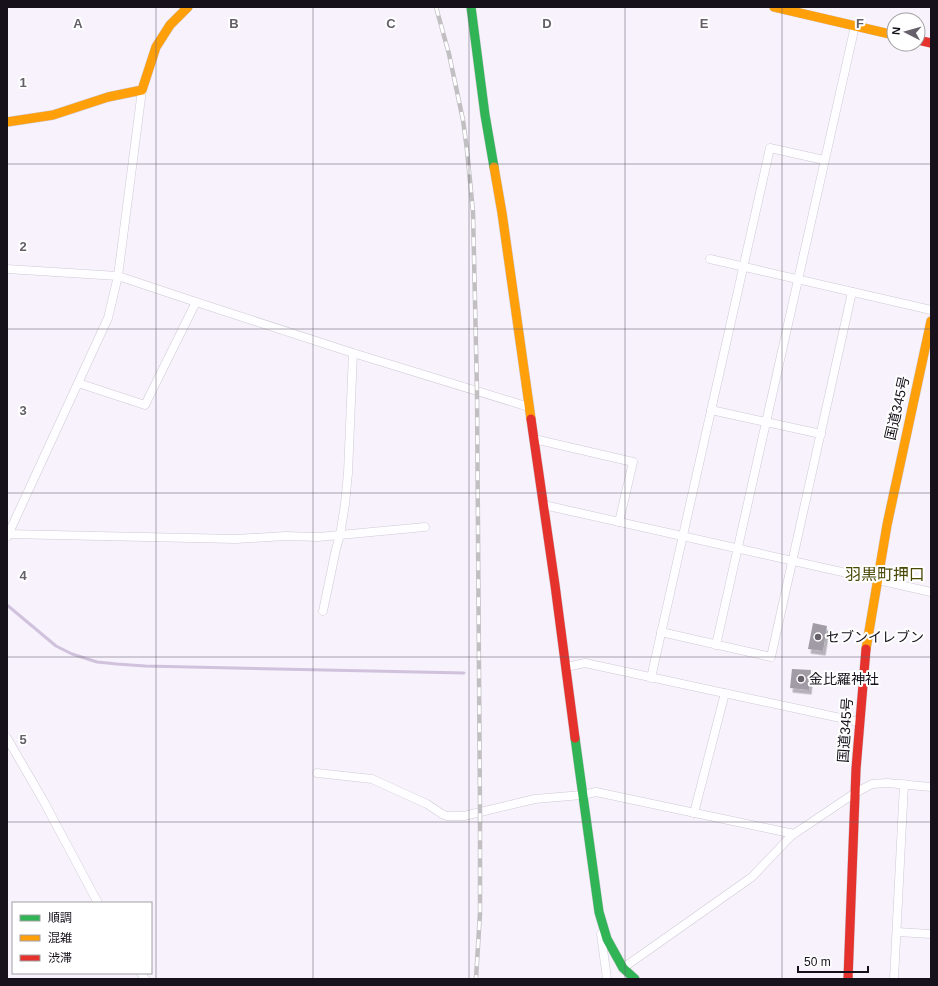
<svg xmlns="http://www.w3.org/2000/svg" width="938" height="986" font-family="Arial,'Noto Sans JP',sans-serif">
<style>
.lines{fill:none;stroke-linecap:round;stroke-linejoin:round}
.stream{stroke:#d0c2dc;stroke-width:3}
.building{fill:#a09ba5;filter:url(#shadow)}
.street-casing{stroke:#cfcad4;stroke-width:9}
.fast-casing{stroke:#cfcad4;stroke-width:10}
.slow-casing{stroke:#cfcad4;stroke-width:10}
.jam-casing{stroke:#cfcad4;stroke-width:10}
.street{stroke:#fefdff;stroke-width:8}
.fast{stroke:#30b455;stroke-width:9}
.slow{stroke:#ff9f0a;stroke-width:9}
.jam{stroke:#e5322d;stroke-width:9}
.rail-casing{stroke:#c1bfc2;stroke-width:4.5}
.rail{stroke:#fff;stroke-width:3;stroke-dasharray:9;stroke-linecap:butt}
.grid{fill:none;stroke:#656069;stroke-width:1;stroke-opacity:0.55}
.poi-dot{fill:#656069;stroke:#fff;stroke-width:1.5}
.labels{text-anchor:middle;stroke-width:4;stroke-linejoin:round;paint-order:stroke}
.street-label{font-size:14px;fill:#16111a;stroke:#fff}
.poi-label{font-size:14px;fill:#16111a;stroke:#fff;text-anchor:start}
.quarter-label{font-size:16px;fill:#4a4807;stroke:#fff}
.grid-label{font-size:13px;text-anchor:middle;font-weight:bold;fill:#656069;stroke:#fff;stroke-width:4;stroke-linejoin:round;paint-order:stroke}
</style>
<defs>
<filter id="shadow"><feDropShadow dx="2.5" dy="4.5" stdDeviation="0" flood-color="#0004"/></filter>
</defs>
<rect width="100%" height="100%" fill="#f7f2fc"/>
<g class="lines">
<polyline class="stream" points="7,605 56,646 72,654 97,662 117,664 145,666 464,673"/>
</g>
<g class="building">
<polygon points="813,623 827,626 823,651 808,649"/>
<polygon points="792,669 811,670 809,690 790,688"/>
</g>
<g class="lines">
<g class="street-casing">
<g id="street">
<polyline points="710,259 931,310"/>
<polyline points="7,269 118,276 196,302 353,353 529,407"/>
<polyline points="78,383 145,405 196,302"/>
<polyline points="711,410 821,434"/>
<polyline points="534,439 633,462 619,522"/>
<polyline points="544,505 931,592"/>
<polyline points="8,534 236,539 285,536 318,537 425,527"/>
<polyline points="7,537 108,318 118,276 142,90"/>
<polyline points="323,611 336,549 340,535 345,504 348,473 353,353"/>
<polyline points="661,632 771,657 852,292"/>
<polyline points="716,645 855,26"/>
<polyline points="566,667 585,663 859,722"/>
<polyline points="651,678 770,148 824,160"/>
<polyline points="7,738 43,800 98,903"/>
<polyline points="317,773 372,779 427,804 442,814 447,816 464,816 535,799 582,795 596,792 794,834"/>
<polyline points="694,813 725,693"/>
<polyline points="897,932 931,934"/>
<polyline points="601,934 607,979"/>
<polyline points="623,968 752,877 791,836 855,793 872,784 887,783 931,787"/>
<polyline points="141,973 145,979"/>
<polyline points="894,979 904,784"/>
</g>
</g>
<g class="fast-casing">
<g id="fast">
<polyline points="471,7 485,115 494,167"/>
<polyline points="575,738 599,912 607,939 623,968 635,979"/>
</g>
</g>
<g class="slow-casing">
<g id="slow">
<polyline points="774,7 894,35"/>
<polyline points="7,122 53,115 108,97 142,90 156,47 170,25 188,7"/>
<polyline points="494,167 502,213 531,419"/>
<polyline points="866,649 887,525 931,321"/>
</g>
</g>
<g class="jam-casing">
<g id="jam">
<polyline points="918,40 931,43"/>
<polyline points="531,419 555,585 575,738"/>
<polyline points="848,979 856,769 866,649"/>
</g>
</g>
<use href="#street" class="street"/>
<use href="#fast" class="fast"/>
<use href="#slow" class="slow"/>
<use href="#jam" class="jam"/>
<g class="rail-casing">
<polyline id="rail" points="436,7 449,54 463,120 467,150 473,212 477,391 480,812 480,913 476,979"/>
</g>
<use href="#rail" class="rail"/>
</g>
<path class="grid" d="M156,7V979M313,7V979M469,7V979M625,7V979M782,7V979M7,164H931M7,329H931M7,493H931M7,657H931M7,822H931"/>
<g class="poi-dot">
<circle cx="818" cy="637" r="4"/>
<circle cx="801" cy="679" r="4"/>
</g>
<g class="labels">
<g class="street-label">
<text transform="translate(897 408) rotate(-77)" y="5">国道345号</text>
<text transform="translate(845 730) rotate(-86)" y="5">国道345号</text>
</g>
<g class="poi-label">
<text x="826" y="642">セブンイレブン</text>
<text x="809" y="684">金比羅神社</text>
</g>
<g class="quarter-label">
<text x="885" y="580">羽黒町押口</text>
</g>
</g>
<g class="grid-label">
<text x="78" y="28">A</text>
<text x="234" y="28">B</text>
<text x="391" y="28">C</text>
<text x="547" y="28">D</text>
<text x="704" y="28">E</text>
<text x="860" y="28">F</text>
<text x="23" y="87">1</text>
<text x="23" y="251">2</text>
<text x="23" y="415">3</text>
<text x="23" y="580">4</text>
<text x="23" y="744">5</text>
</g>
<rect width="938" height="986" fill="none" stroke="#16111a" stroke-width="16"/>
<rect x="12" y="902" width="140" height="72" fill="#ffffff" stroke="#a2a0a3"/>
<rect x="20" y="915" width="20" height="6" fill="#30b455" stroke="#a2a0a3"/>
<text x="48" y="922" font-size="12" fill="#16111a">順調</text>
<rect x="20" y="935" width="20" height="6" fill="#ff9f0a" stroke="#a2a0a3"/>
<text x="48" y="942" font-size="12" fill="#16111a">混雑</text>
<rect x="20" y="955" width="20" height="6" fill="#e5322d" stroke="#a2a0a3"/>
<text x="48" y="962" font-size="12" fill="#16111a">渋滞</text>
<g transform="translate(906 32) rotate(276)"><circle r="19" fill="#ffffff" stroke="#a2a0a3"/>
<path d="M0-3L7 15L0 10L-7 15Z" fill="#656069"/>
<text y="-6" font-size="11" font-weight="bold" text-anchor="middle" fill="#16111a">N</text>
</g>
<path d="M798 966v6h70v-6" fill="none" stroke="#16111a" stroke-width="2"/>
<text x="804" y="966" font-size="12" fill="#16111a" stroke="#ffffff" stroke-width="3" paint-order="stroke">50 m</text>
</svg>
